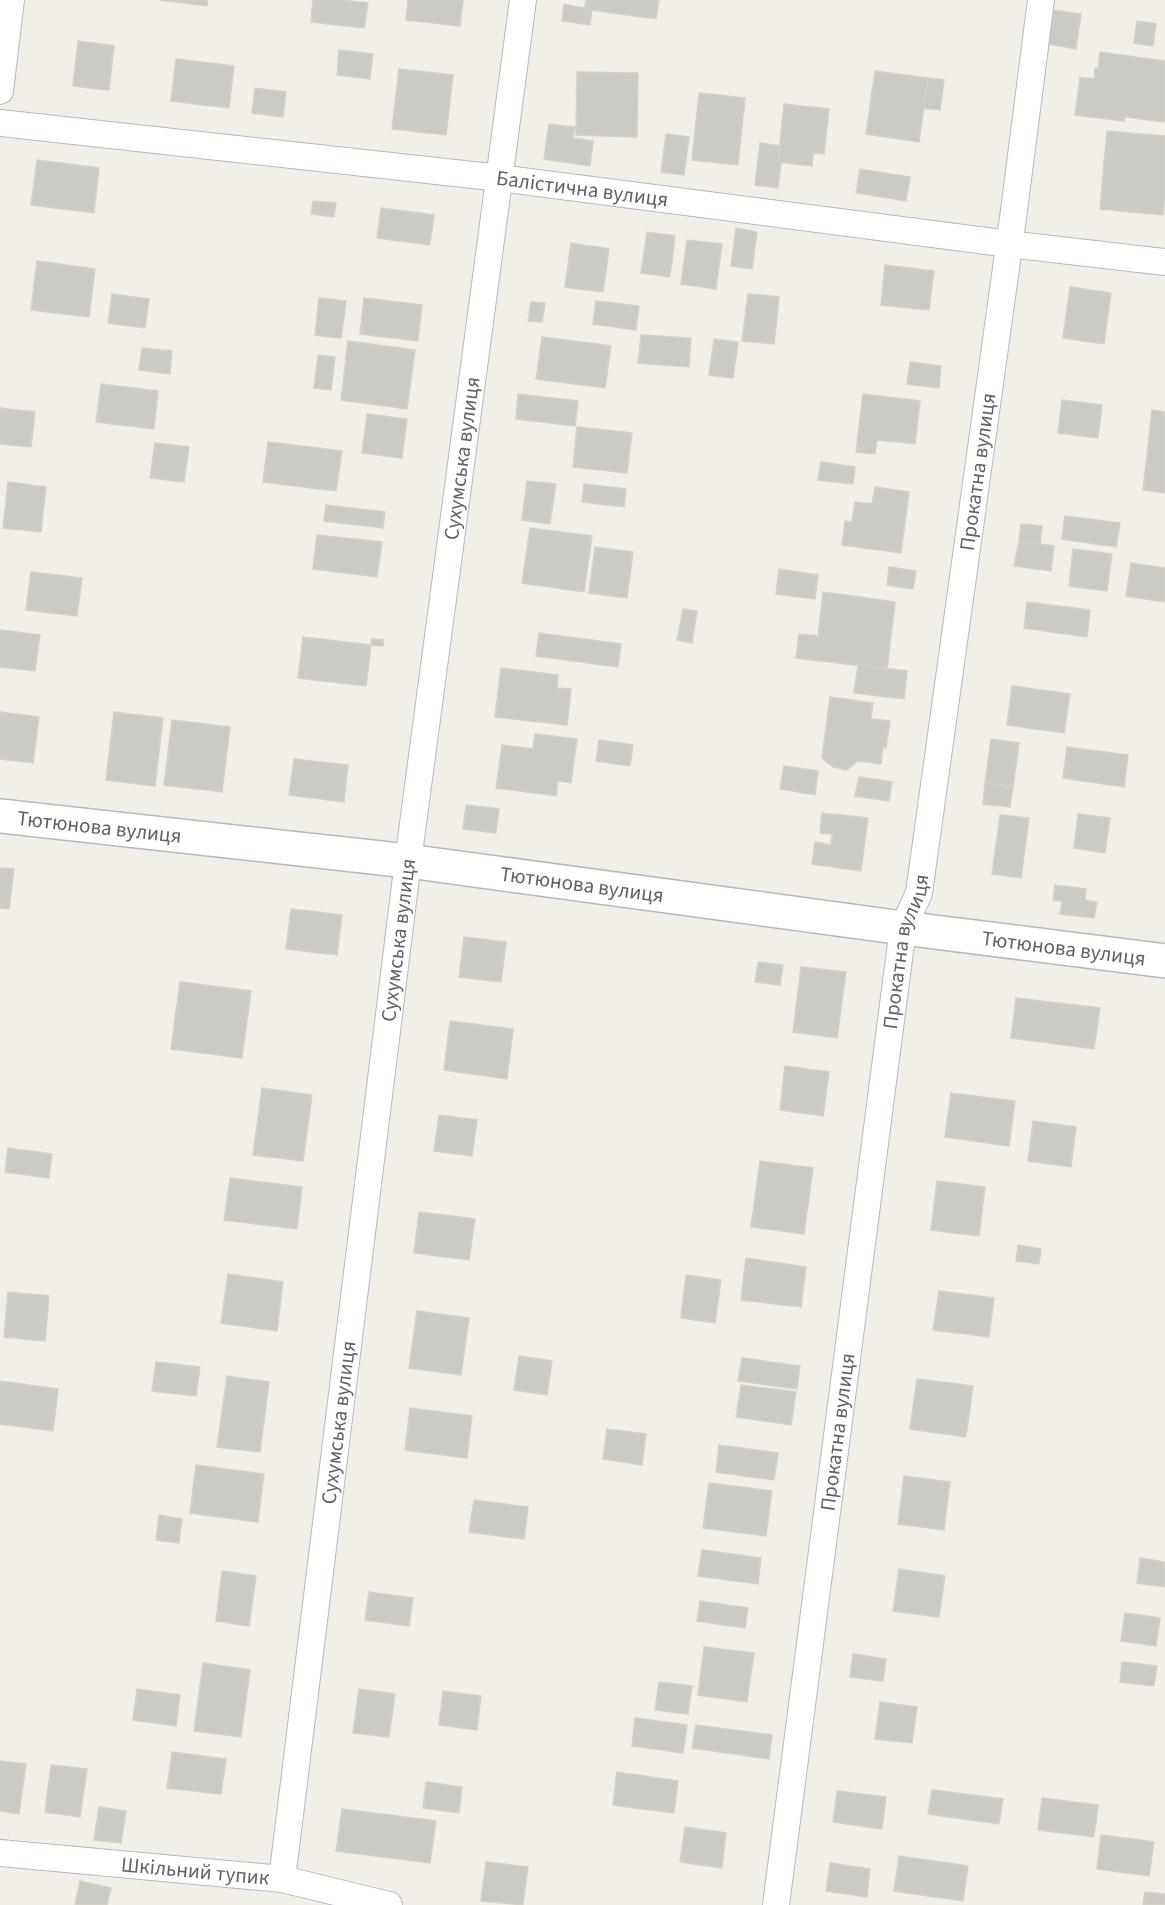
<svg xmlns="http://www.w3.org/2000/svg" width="1165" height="1905" font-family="'Source Sans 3',sans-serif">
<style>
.building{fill:#cccac5;stroke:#d6d1c6;stroke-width:1.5}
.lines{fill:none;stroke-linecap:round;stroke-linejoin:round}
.minor-casing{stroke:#b5b8bc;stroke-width:28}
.tertiary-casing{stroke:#b5b8bc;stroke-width:36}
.minor{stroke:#fff;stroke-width:26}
.tertiary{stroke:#fff;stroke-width:33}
.labels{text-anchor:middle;stroke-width:6;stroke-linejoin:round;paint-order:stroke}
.street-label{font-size:21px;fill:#5f6368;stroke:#fff}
</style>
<rect width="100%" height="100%" fill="#f1efe8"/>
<g class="building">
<polygon points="159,0 207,0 207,6"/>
<polygon points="313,0 342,0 368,3 364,28 311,22"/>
<polygon points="408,0 463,0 460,26 406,20"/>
<polygon points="586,0 659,0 656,19 584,9"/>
<polygon points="564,4 592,10 590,25 562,21"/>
<polygon points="1051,10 1081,14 1076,49 1047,44"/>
<polygon points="1137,21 1156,24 1153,46 1134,43"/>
<polygon points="78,41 114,46 109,90 73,86"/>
<polygon points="339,50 373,54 370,79 337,75"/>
<polygon points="1100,52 1165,61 1165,122 1125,117 1124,121 1075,115 1080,77 1094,79 1095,68 1098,68"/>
<polygon points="176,59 234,66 229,108 171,101"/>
<polygon points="399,69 453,75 446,135 392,129"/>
<polygon points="875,71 928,78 919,142 866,134"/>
<polygon points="577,72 638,73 637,137 576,135"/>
<polygon points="928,78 944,80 940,110 924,108"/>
<polygon points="255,88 286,92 283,117 252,113"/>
<polygon points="699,93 745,98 738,165 692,160"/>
<polygon points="784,104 829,109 824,154 813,153 812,166 778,162"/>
<polygon points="549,124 575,127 573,138 593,141 590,166 544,159"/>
<polygon points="1107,131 1165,136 1165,193 1163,215 1100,209"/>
<polygon points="666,134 689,137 684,175 661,172"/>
<polygon points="760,143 780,146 778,162 781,163 778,188 755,185"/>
<polygon points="37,160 99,168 94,213 31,205"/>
<polygon points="860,169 910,177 906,201 856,193"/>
<polygon points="313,201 336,203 334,217 311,214"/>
<polygon points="381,208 434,215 430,245 377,238"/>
<polygon points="736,228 757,232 752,269 731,266"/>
<polygon points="647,232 675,236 670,277 641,273"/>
<polygon points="687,240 722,244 716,289 681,284"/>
<polygon points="571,243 609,249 603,292 565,287"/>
<polygon points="37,261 95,269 89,317 31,310"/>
<polygon points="885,265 934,271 929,310 881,305"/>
<polygon points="1070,287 1111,293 1104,344 1063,338"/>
<polygon points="112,294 149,299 145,328 108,323"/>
<polygon points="748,294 779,297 774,344 742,341"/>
<polygon points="319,298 346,301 341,338 315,335"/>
<polygon points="364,298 422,305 418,341 360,334"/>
<polygon points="596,301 639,306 636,330 593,324"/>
<polygon points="531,302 545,303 542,322 528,321"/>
<polygon points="641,335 691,338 689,367 638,363"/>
<polygon points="542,337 611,346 605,388 536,379"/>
<polygon points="714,339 738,342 733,378 709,375"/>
<polygon points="348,341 415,350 407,409 341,400"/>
<polygon points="142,348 172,351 170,374 139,370"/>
<polygon points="318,355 335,357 331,390 314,388"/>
<polygon points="910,362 941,366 939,388 907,384"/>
<polygon points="101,384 158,391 154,429 96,422"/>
<polygon points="518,394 578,401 575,426 516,419"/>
<polygon points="863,394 920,401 915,444 877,440 875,454 856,452"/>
<polygon points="1062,400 1102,405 1098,438 1058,433"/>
<polygon points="0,408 35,412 31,447 0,444"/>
<polygon points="1152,410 1165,412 1165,493 1143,490"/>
<polygon points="367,414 407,419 402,458 362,453"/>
<polygon points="577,427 632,433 627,473 573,467"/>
<polygon points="268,442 342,451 336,491 263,482"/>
<polygon points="155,443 189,447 184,482 150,478"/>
<polygon points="821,462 855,467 853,484 818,480"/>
<polygon points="527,481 556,484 550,524 522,520"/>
<polygon points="8,482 46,487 41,532 3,528"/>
<polygon points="584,484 626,489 624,507 582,502"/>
<polygon points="875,487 909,492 901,553 842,545 845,521 852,522 855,502 872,504"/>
<polygon points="326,505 385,512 383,528 324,521"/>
<polygon points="1065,516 1120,523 1116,547 1062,539"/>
<polygon points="1021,524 1042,526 1040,544 1019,541"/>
<polygon points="530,528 592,536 584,592 522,583"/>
<polygon points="317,535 382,542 377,577 313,569"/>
<polygon points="1019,541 1054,546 1051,571 1014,566"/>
<polygon points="595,547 633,552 627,598 589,593"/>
<polygon points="1073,549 1112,554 1107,591 1069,586"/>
<polygon points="1131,563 1165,568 1165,602 1126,596"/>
<polygon points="889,567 916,571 913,589 887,585"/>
<polygon points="779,569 818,575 815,599 776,594"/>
<polygon points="31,572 82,578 77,616 26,610"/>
<polygon points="823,592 895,602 887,669 796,658 799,634 818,636"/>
<polygon points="1027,602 1090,610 1087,637 1024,628"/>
<polygon points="683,609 697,611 692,643 677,640"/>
<polygon points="0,630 40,635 35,671 0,667"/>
<polygon points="539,633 621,644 618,667 536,656"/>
<polygon points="303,637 371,645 366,686 298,678"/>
<polygon points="372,639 383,640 383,646 371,645"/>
<polygon points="858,665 907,671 904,699 854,693"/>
<polygon points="501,668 558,675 557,688 571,689 567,725 495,717"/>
<polygon points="1012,686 1070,694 1064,733 1007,725"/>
<polygon points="830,697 873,703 871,719 890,721 886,748 883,747 881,764 857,761 847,770 833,767 822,758"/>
<polygon points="0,712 39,717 33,763 0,759"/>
<polygon points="114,712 163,718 155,786 106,780"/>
<polygon points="172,720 230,727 222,792 164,785"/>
<polygon points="535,734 577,739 571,783 558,781 556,796 496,788 502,745 533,749"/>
<polygon points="991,739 1019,743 1013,787 985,783"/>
<polygon points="599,740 633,745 630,766 596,761"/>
<polygon points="1067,747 1128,755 1124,787 1063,778"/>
<polygon points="294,759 348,765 344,802 289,795"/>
<polygon points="784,766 818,771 815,795 780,789"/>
<polygon points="859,777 892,782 889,801 855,796"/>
<polygon points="985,783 1013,787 1010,807 983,804"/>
<polygon points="466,805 499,809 496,833 463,829"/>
<polygon points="822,813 868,818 861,871 812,864 815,842 831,845 832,834 820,833"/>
<polygon points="1078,814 1110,818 1105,853 1074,848"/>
<polygon points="1000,815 1029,818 1021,878 992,874"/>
<polygon points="0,868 14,869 9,909 0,908"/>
<polygon points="1055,885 1086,889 1085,900 1097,902 1094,918 1060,914 1062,901 1053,900"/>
<polygon points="291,909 342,915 337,955 286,949"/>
<polygon points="464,937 506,942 501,982 459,977"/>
<polygon points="758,962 783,965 780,985 755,982"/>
<polygon points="801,967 846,972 837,1038 793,1032"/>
<polygon points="180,982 251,991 242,1058 171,1049"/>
<polygon points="1016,998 1100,1008 1094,1049 1011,1038"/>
<polygon points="450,1021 513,1029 507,1079 444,1070"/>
<polygon points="785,1066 829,1072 823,1116 780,1110"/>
<polygon points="262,1088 312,1095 303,1161 253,1155"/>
<polygon points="951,1093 1015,1101 1009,1146 945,1137"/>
<polygon points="439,1115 477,1120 472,1156 434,1151"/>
<polygon points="1033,1121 1076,1127 1071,1167 1028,1161"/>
<polygon points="8,1148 52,1154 49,1178 5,1172"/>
<polygon points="760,1161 813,1168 804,1234 751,1227"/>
<polygon points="230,1178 302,1187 297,1229 224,1220"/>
<polygon points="937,1181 985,1187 979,1236 931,1230"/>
<polygon points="419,1212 475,1219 469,1260 414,1253"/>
<polygon points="1018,1245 1041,1249 1039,1264 1016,1261"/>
<polygon points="746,1258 806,1267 801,1307 741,1300"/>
<polygon points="228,1274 283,1282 277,1331 221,1323"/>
<polygon points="686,1275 721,1280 715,1323 681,1318"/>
<polygon points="939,1291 994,1298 989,1337 933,1330"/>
<polygon points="8,1292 49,1296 45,1341 4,1337"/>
<polygon points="417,1311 469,1318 461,1375 409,1368"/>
<polygon points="519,1356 552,1361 547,1395 514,1390"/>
<polygon points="742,1358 800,1366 797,1389 738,1381"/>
<polygon points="156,1362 200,1367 196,1396 152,1391"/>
<polygon points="227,1376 269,1382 260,1452 217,1447"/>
<polygon points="917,1379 973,1386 966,1437 910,1429"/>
<polygon points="0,1381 58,1389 53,1431 0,1424"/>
<polygon points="741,1385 796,1392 791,1425 736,1417"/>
<polygon points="410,1408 472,1416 467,1458 405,1450"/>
<polygon points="607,1429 646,1434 642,1465 603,1459"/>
<polygon points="719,1445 778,1453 774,1480 716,1472"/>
<polygon points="196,1465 264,1474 258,1522 190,1513"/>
<polygon points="904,1476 950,1482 944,1530 898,1524"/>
<polygon points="709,1483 772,1491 766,1536 703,1528"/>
<polygon points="474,1500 528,1507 524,1539 469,1532"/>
<polygon points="159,1515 182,1519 179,1543 156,1540"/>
<polygon points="702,1550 761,1558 758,1584 698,1576"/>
<polygon points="1140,1558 1165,1562 1165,1587 1137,1583"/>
<polygon points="899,1569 945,1576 939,1617 893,1611"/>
<polygon points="222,1571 256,1576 249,1626 216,1621"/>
<polygon points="369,1592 413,1598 409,1626 365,1620"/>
<polygon points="700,1601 748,1608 745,1628 697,1621"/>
<polygon points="1125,1613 1160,1618 1156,1646 1121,1641"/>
<polygon points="704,1647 754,1653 747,1702 698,1695"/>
<polygon points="853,1654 886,1659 883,1681 850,1677"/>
<polygon points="1122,1662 1157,1666 1154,1686 1120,1682"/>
<polygon points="203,1663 250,1670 241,1737 194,1731"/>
<polygon points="659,1682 692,1686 688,1714 655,1710"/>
<polygon points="137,1689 180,1695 176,1726 133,1720"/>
<polygon points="359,1689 395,1694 389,1737 353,1733"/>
<polygon points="443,1691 481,1696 477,1730 439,1725"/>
<polygon points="880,1702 917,1707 912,1743 875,1739"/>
<polygon points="635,1718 687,1725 683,1753 632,1746"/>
<polygon points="696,1725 772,1735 769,1759 692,1748"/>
<polygon points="172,1752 226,1759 221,1794 167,1788"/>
<polygon points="0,1761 26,1764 19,1814 0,1811"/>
<polygon points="51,1765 87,1769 80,1817 45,1812"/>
<polygon points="617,1772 678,1781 674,1813 613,1805"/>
<polygon points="426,1782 462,1787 459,1813 423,1808"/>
<polygon points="932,1790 1003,1799 999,1824 928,1814"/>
<polygon points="837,1791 886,1797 882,1829 833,1822"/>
<polygon points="1042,1798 1098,1805 1094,1837 1038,1830"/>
<polygon points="99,1807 126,1811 121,1843 94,1840"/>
<polygon points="342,1809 436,1821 430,1863 336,1851"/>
<polygon points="685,1827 726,1833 722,1868 680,1862"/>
<polygon points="1101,1835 1154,1842 1149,1876 1097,1869"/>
<polygon points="899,1856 968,1866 963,1901 894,1891"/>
<polygon points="486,1862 528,1867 523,1905 481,1901"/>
<polygon points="830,1863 870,1869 867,1897 826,1891"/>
<polygon points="80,1881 111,1888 107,1905 75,1905"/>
<polygon points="1145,1892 1165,1894 1165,1905 1143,1905"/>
</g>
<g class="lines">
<g class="minor-casing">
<g id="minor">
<polyline points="0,91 11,0"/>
<path id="s1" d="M0,123L500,178L1009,244L1165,262"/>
<path id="s2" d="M0,1853L282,1879L389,1905"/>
<path id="s3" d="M282,1879L408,861L523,0"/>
<path id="s4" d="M776,1905L903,928L919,893L1013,218L1041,0"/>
</g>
</g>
<g class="tertiary-casing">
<g id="tertiary">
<path id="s5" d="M0,816L408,861L903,928L1165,961"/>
</g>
</g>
<use href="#minor" class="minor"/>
<use href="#tertiary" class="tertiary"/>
</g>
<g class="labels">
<g class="street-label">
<text dy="7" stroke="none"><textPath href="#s1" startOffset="586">Балістична вулиця</textPath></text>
<text dy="7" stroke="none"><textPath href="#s3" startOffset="1432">Сухумська вулиця</textPath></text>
<text dy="7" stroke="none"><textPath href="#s4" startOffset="1449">Прокатна вулиця</textPath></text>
<text dy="7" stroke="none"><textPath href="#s5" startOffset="100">Тютюнова вулиця</textPath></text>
<text dy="7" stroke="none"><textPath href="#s5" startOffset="586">Тютюнова вулиця</textPath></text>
<text dy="7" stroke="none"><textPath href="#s3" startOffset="946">Сухумська вулиця</textPath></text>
<text dy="7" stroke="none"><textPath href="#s5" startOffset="1072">Тютюнова вулиця</textPath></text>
<text dy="7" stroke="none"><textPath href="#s4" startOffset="963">Прокатна вулиця</textPath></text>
<text dy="7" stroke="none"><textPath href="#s3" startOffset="460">Сухумська вулиця</textPath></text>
<text dy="7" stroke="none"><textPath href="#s4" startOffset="477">Прокатна вулиця</textPath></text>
<text dy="7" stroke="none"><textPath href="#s2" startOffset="196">Шкільний тупик</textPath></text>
</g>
</g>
</svg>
